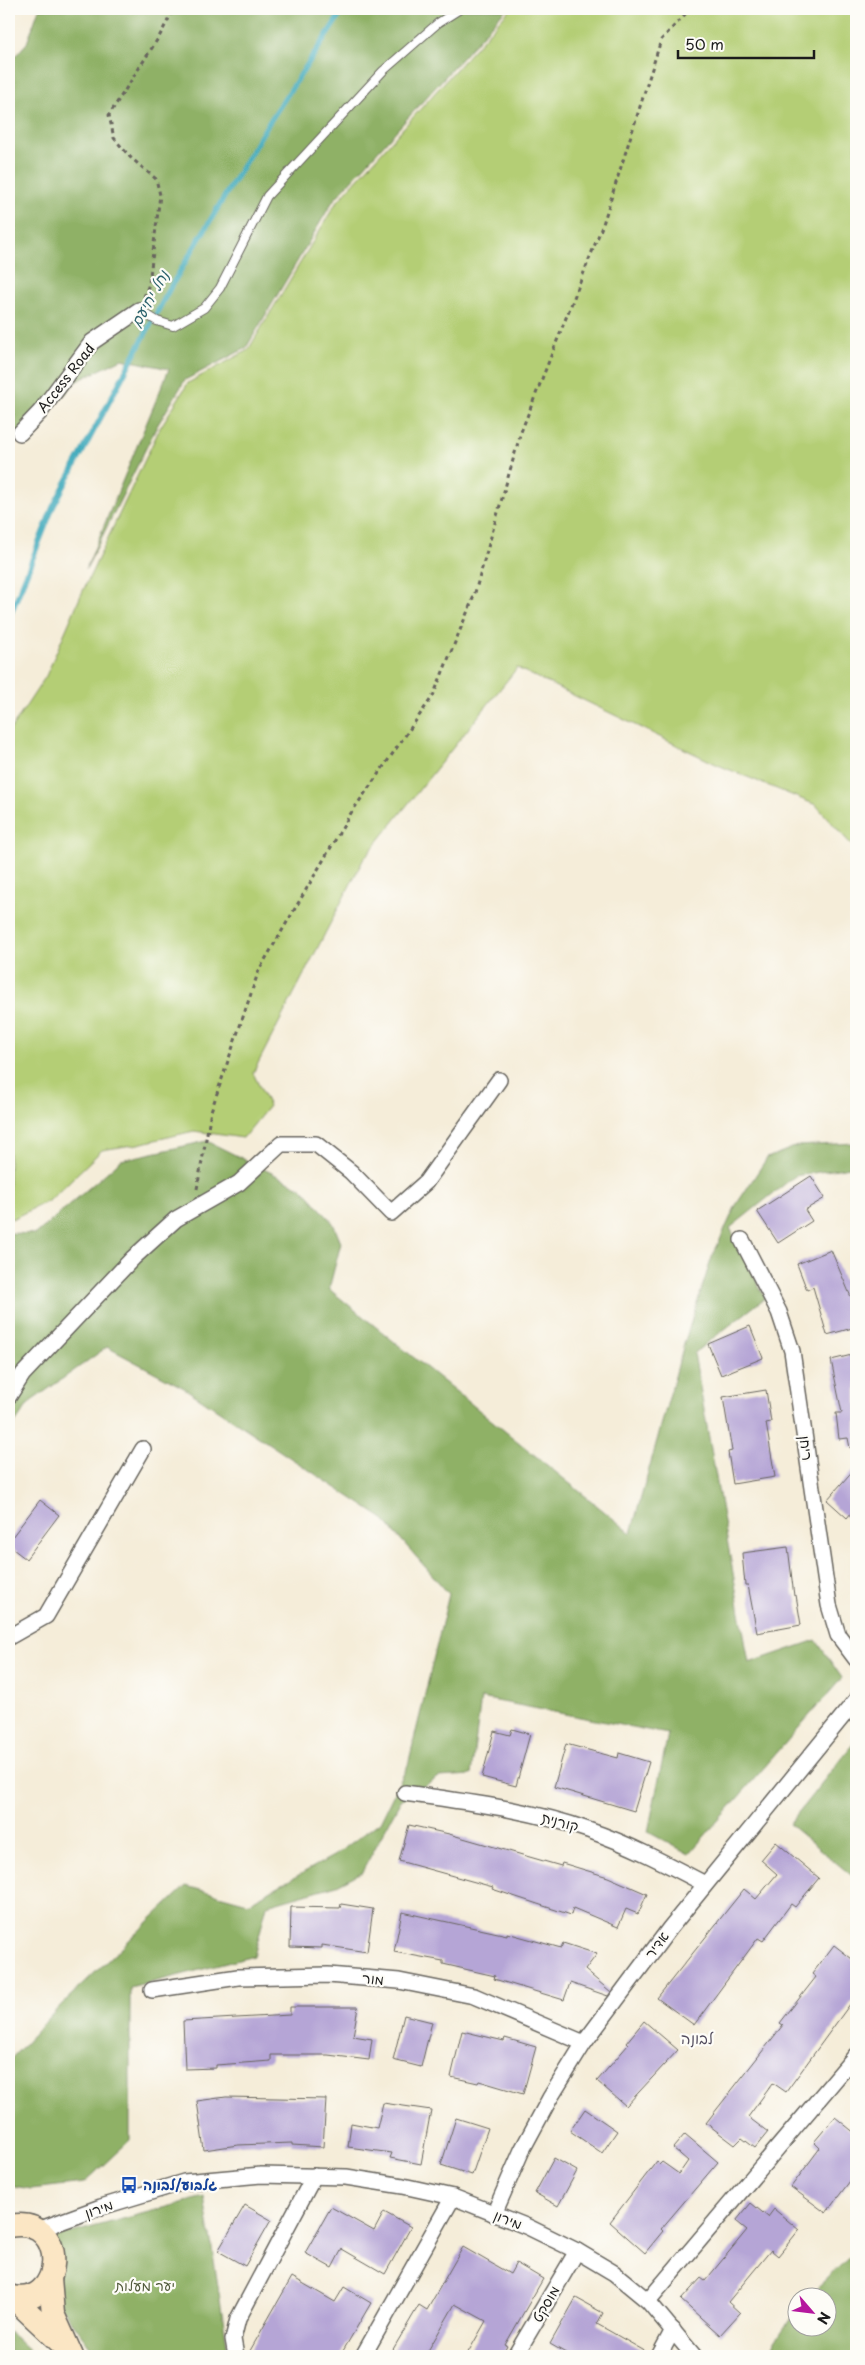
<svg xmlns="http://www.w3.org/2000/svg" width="865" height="2365" font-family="'Playpen Sans','Playpen Sans Hebrew',sans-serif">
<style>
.green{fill:#b4ce74;stroke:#687548}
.forest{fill:#8fb166;stroke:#566641}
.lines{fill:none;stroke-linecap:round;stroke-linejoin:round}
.stream{stroke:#3ca9bb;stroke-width:5.5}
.building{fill:#b5a5d6}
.lane-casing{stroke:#68655e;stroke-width:10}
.street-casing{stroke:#68655e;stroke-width:18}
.secondary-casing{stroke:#68655e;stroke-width:25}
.path{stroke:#68655e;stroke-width:3;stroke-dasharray:4 4;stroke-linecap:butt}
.lane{stroke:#fff;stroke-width:8}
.street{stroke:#fff;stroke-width:15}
.secondary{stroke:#fbe6c4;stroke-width:22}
.labels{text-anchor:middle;stroke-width:4.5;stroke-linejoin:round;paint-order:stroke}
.street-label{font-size:14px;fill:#1c1c1c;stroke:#fdfcf7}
.transit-label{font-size:14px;font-weight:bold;fill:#164399;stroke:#fdfcf7;text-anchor:start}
.park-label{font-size:14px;fill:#515a3b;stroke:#fdfcf7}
.water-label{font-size:15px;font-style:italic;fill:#2c626c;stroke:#fdfcf7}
.neighbourhood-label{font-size:15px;fill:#524c5d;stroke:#fdfcf7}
</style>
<rect width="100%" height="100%" fill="#fdfcf7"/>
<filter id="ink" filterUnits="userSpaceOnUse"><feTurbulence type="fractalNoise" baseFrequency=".02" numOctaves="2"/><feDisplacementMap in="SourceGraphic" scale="10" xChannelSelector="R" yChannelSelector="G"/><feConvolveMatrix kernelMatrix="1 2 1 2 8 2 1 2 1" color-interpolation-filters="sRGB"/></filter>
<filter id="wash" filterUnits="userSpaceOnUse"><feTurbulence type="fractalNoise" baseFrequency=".0096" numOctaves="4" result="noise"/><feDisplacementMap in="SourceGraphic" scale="20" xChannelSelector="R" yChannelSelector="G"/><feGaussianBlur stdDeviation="1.12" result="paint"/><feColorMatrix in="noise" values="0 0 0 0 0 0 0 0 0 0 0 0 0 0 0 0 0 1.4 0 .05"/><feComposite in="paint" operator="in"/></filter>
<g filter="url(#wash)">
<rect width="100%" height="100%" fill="#f5edd9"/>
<polygon class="green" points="510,9 856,9 856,850 816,805 718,765 517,668 363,860 253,1073 269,1106 243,1138 194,1131 138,1144 102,1150 50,1200 12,1219 9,1217 9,732 46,676 81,595 160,428 188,383 248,350 336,203"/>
<g class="forest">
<polygon points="39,9 506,9 333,201 246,348 185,380 157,426 86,569 169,369 122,359 77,381 29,434 9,431 9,63 27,43"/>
<polygon points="207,1141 302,1188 333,1223 341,1243 329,1289 631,1533 684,1344 712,1257 736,1205 767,1158 797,1146 856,1143 856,1166 795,1176 730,1228 765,1298 694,1353 749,1663 816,1640 842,1678 689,1854 648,1832 668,1734 481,1698 471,1775 439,1777 401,1800 362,1872 337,1885 267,1905 254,1956 130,1988 130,2140 84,2183 31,2189 9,2185 9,2061 62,2004 186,1886 248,1903 335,1855 380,1822 408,1765 449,1594 382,1518 184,1388 107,1347 30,1402 9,1432 9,1233 36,1234 121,1160"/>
<polygon points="856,1740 856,1879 789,1824"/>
<polygon points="204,2197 229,2356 97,2356 43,2282 45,2240"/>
<polygon points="856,2251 856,2356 765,2356 797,2309 798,2328 828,2328 828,2298 807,2297"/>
<polygon points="9,2332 35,2356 9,2356"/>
</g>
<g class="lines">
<polyline class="stream" points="9,618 53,507 170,288 266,127 344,9"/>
</g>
<g id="blocks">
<g class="building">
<polygon points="811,1176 825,1198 805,1210 812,1221 778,1243 757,1211"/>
<polygon points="831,1250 851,1297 856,1295 856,1327 827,1335 813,1287 807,1290 797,1264"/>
<polygon points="750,1326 763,1358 721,1375 708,1344"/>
<polygon points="856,1354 856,1447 850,1448 848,1438 839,1439 836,1413 842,1413 831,1360"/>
<polygon points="766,1390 771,1422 766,1423 775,1477 733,1484 728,1452 732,1451 723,1397"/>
<polygon points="856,1467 856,1507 847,1518 827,1500"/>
<polygon points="40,1500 59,1515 26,1559 9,1546 9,1541"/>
<polygon points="788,1547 794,1596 796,1595 801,1625 757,1633 748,1585 745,1585 742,1553"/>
<polygon points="512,1729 530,1734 516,1786 482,1777 494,1731 510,1735"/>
<polygon points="566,1744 618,1758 619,1753 649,1762 634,1811 554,1787"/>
<polygon points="409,1825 449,1834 561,1866 562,1863 608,1877 647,1894 638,1914 626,1909 618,1927 573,1908 571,1915 492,1889 493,1887 399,1861"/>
<polygon points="776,1842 819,1878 795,1907 791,1904 763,1941 758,1938 694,2025 657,1998 744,1889 756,1899 777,1874 761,1860"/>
<polygon points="341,1904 373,1909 367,1952 322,1945 322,1948 290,1947 291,1907 340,1908"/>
<polygon points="402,1912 507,1935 507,1933 561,1948 563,1943 597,1954 585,1970 611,1992 608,1996 570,1983 564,2000 494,1979 495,1976 443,1964 443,1961 394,1952"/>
<polygon points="834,1945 856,1962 856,1996 786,2092 773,2083 748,2117 768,2132 755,2148 742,2138 735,2145 706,2123 783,2025 780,2023 816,1977 812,1974"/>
<polygon points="290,2007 358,2007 353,2036 372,2039 369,2060 328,2055 271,2055 271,2061 216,2065 216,2068 185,2069 183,2021 290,2015"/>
<polygon points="404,2015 432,2022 421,2067 393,2060"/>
<polygon points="644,2021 678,2050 626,2106 597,2081 628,2045 626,2043"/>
<polygon points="462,2031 504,2041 505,2038 536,2047 523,2094 479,2081 478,2083 451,2077"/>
<polygon points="226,2097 326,2099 323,2147 292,2145 292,2143 238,2145 204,2150 197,2101"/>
<polygon points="383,2103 431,2110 421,2164 390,2158 392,2153 348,2147 351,2123 377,2128"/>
<polygon points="585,2109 617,2131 602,2153 570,2131"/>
<polygon points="835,2117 856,2134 856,2173 826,2213 791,2187 820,2148 814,2142"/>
<polygon points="456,2118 488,2128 472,2175 441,2165"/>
<polygon points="685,2134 718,2162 661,2229 663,2231 645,2253 610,2222 657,2161 660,2164 662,2162 679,2174 688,2161 673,2148"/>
<polygon points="554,2158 577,2171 558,2206 535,2193"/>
<polygon points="751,2203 768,2217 774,2209 799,2230 778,2256 771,2250 728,2302 740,2313 720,2335 681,2300 701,2278 705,2281 747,2230 736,2221"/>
<polygon points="245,2205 271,2220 245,2266 218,2251"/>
<polygon points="331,2207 374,2231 384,2212 411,2227 385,2274 342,2249 332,2268 305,2253"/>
<polygon points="463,2247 510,2274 516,2263 543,2279 505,2345 507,2346 502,2356 466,2356 486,2321 455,2304 425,2356 401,2356 392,2351 419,2305 427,2310"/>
<polygon points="292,2277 335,2302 344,2287 371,2303 340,2356 247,2356"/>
<polygon points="576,2298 603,2313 597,2324 650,2354 650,2356 571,2356 550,2344"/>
</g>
</g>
</g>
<g filter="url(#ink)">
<use href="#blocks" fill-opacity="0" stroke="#68655e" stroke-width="1"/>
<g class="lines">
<g class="lane-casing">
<polyline id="lane" points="139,310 157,321 173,326 204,308 220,288 267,196 383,71 438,23 460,9"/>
</g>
<g class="street-casing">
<g id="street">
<polyline points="20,433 40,412 92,342 139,310"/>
<polyline points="742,1240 779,1312 792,1351 829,1605 838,1635 856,1659"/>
<polyline points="9,1396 23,1374 133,1258 176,1219 239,1183 281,1144 316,1144 351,1172 391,1213 426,1182 499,1080"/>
<polyline points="9,1637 46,1616 143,1449"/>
<path d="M405,1793C466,1802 529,1809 588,1830C629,1844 667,1864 705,1884"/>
<polyline points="152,1990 238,1977 328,1975 399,1981 474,1996 584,2043"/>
<polyline points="494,2214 522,2150 550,2098 584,2043 670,1928 856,1700"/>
<polyline points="38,2230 101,2207 184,2182 261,2175 346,2177 403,2186 453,2197 528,2227 577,2251 614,2273 648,2301 694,2356"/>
<polyline points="648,2301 856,2055"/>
<polyline points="236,2356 233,2339 238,2319 314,2176"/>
<polyline points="363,2356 453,2197"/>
<polyline points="515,2356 577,2251"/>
<polyline points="659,2356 673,2330"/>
</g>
</g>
<g class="secondary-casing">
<g id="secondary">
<path d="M9,2226C72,2214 64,2312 9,2296"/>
<polyline points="50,2278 53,2314 72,2356"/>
<polyline points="12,2297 62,2344"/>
</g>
</g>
<g class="path">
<polyline points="144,297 149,284 160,195 156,179 130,157 114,138 109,115 159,37 174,9"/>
<polyline points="9,404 14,418"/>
<polyline points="197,1189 211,1111 259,970 351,813 433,696 474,596 521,432 603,224 661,40 690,9"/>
</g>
<use href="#lane" class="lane"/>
<use href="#street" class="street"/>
<use href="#secondary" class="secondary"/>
</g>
</g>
<defs>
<g id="bus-bare" transform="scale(1.35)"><path d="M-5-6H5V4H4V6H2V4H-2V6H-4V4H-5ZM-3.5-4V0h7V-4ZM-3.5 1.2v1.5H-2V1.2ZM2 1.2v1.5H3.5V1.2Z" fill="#1a4fb4" stroke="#fdfcf7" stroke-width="2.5" paint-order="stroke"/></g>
</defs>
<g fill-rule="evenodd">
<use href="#bus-bare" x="129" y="2185"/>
</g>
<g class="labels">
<g class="street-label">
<text transform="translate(66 378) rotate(-52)" y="5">Access Road</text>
<text transform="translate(806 1448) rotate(82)" y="5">ריחן</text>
<text transform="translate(560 1822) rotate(15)" y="5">קורנית</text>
<text transform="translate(657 1945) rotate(-53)" y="5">אדיר</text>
<text transform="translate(373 1979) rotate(5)" y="5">מור</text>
<text transform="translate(99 2209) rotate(-19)" y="5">מירון</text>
<text transform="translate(508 2220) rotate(22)" y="5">מירון</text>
<text transform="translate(546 2304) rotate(-60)" y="5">מוסקט</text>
</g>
<g class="transit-label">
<text x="143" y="2190">גלבוע/לבונה</text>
</g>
<g class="park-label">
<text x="145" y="2291">יער מעלות</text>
</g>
<g class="water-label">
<text transform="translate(150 299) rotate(-61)" y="5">נחל יחיעם</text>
</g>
<g class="neighbourhood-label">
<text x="697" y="2044">לבונה</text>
</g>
</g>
<rect width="865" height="2365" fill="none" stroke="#fdfcf7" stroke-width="30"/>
<g transform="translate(812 2312) rotate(118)"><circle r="24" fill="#fdfcf7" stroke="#a3a29f"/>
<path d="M0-4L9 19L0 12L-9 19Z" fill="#b5179e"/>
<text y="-8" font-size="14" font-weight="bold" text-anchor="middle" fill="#1c1c1c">N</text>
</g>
<path d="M678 50v8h136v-8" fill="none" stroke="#1c1c1c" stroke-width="2.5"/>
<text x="685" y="50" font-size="15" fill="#1c1c1c" stroke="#fdfcf7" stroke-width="4" paint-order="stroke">50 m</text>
</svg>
